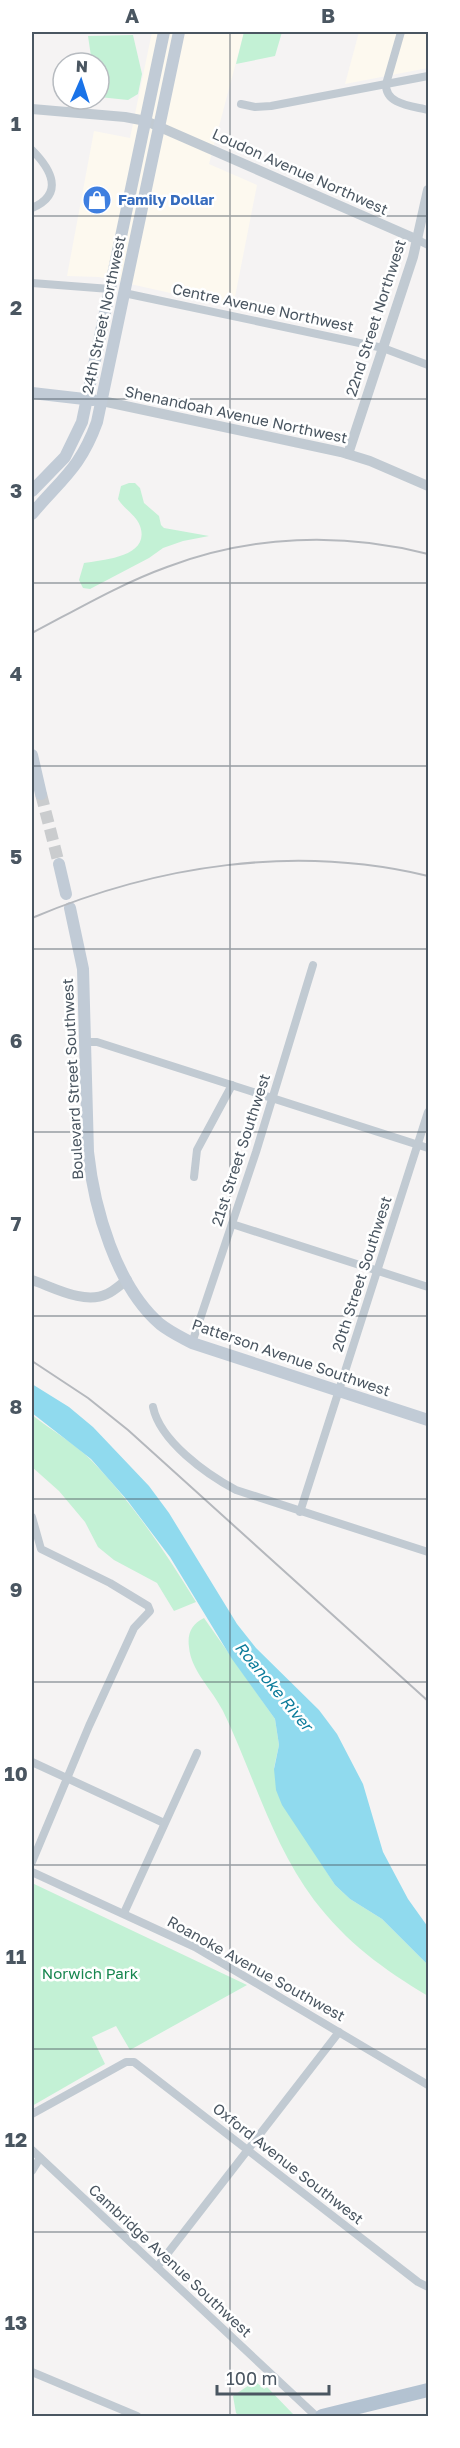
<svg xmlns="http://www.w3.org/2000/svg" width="460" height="2448" font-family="'Golos Text',sans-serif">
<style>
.commercial{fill:#fdf9ef}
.green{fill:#c3f1d5}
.water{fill:#90daee}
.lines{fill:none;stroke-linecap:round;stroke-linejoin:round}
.secondary-tunnel{stroke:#caccce;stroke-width:12;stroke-dasharray:12 6;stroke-linecap:butt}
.minor{stroke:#c1cad2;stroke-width:8}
.tertiary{stroke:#c1cad2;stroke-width:10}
.secondary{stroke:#c1cbd6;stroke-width:12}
.primary{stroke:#b3c2d1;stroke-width:14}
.rail{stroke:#b5b8bd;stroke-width:2}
.grid{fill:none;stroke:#4a5661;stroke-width:1.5;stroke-opacity:0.55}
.labels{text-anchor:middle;stroke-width:5;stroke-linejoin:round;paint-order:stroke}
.street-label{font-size:15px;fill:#4a5661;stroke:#fff}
.shop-label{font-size:15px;font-weight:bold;fill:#366cbe;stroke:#fff;text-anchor:start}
.park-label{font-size:15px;fill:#17864f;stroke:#fff}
.water-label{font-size:16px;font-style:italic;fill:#0c7c9b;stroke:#fff}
.neatline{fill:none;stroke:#4a5661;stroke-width:2}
.grid-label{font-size:20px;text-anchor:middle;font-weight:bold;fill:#4a5661}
</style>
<rect width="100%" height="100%" fill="#f5f3f3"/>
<g class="commercial">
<polygon points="152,32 244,32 209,164 257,185 233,307 99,277 67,276 94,131 130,138"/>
<polygon points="359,32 428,32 428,68 345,84"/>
</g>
<g class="green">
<polygon points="244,32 282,32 275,56 236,64"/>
<polygon points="133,35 142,74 138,94 128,100 99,97 99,63 92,63 88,36"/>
<path d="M129,483H135L140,488L144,503L159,516L161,525L164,528L209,536L183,541L163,548L149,558L90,589L83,588L79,580L84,563C103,560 151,557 140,526C136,515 124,509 118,499L121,486Z"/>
<path d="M32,1415C51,1430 74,1443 91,1460C132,1502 166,1553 196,1602L174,1611L157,1583L114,1560L98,1547L85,1522L59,1491L32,1467Z"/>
<path d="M204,1618L275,1719L279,1745L274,1768L310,1846L335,1885L350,1899L382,1919L428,1965V1996C383,1969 347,1943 314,1900C272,1844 253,1773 223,1711C212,1689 191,1671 189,1647C187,1633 192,1624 204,1618Z"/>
<polygon points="32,1883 247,1985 130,2050 116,2026 92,2037 105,2064 32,2106"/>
<polygon points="255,2381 264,2389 267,2387 293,2414 284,2416 239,2416 236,2413 233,2396"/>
</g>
<polygon class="water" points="32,1384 69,1407 93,1427 149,1486 169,1513 237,1624 256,1648 319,1710 337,1734 363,1784 383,1852 408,1899 428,1927 428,1965 382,1919 350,1899 335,1885 282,1805 276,1790 274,1769 279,1745 275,1719 232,1659 170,1557 127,1500 91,1459 32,1413"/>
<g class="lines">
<polyline class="secondary-tunnel" points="41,794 59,864"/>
<g class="minor">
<path d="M401,32L386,84C385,105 413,106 428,110"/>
<polyline points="241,104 255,107 271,106 428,76"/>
<path d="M32,150C51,169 65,194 32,208"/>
<polyline points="418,240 428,245"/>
<polyline points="32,283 110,289"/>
<polyline points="124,293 383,348 428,365"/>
<polyline points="86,1042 97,1042 428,1148"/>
<polyline points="194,1177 197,1150 232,1085"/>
<polyline points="232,1224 428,1287"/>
<polyline points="192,1343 256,1152 313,965"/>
<path d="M153,1407C160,1441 206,1474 236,1490L428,1552"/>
<polyline points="300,1512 428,1112"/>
<polyline points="32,1517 41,1549 110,1583 148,1606 150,1611 134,1628 89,1726 32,1862"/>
<polyline points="32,1762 164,1823"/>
<polyline points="32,1872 195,1947 428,2085"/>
<polyline points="124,1913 197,1753"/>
<polyline points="32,2114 126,2062 134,2062 418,2282 428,2287"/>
<polyline points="32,2150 316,2416"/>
<polyline points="32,2171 40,2158"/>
<polyline points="157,2267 339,2032"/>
<polyline points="32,2372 137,2416"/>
</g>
<g class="tertiary">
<polyline points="32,109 125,117 146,121 418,240"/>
<polyline points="102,401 341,452 370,461 428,486"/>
<polyline points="348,454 413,257 428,190"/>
<path d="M32,1280C53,1287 84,1305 107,1294C114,1291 121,1284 127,1280"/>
</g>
<g class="secondary">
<polyline points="32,393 93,400"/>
<polyline points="32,491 65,457 82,422 164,32"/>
<path d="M32,514C61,479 80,469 97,422L179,32"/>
<polyline points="32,755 41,794"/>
<polyline points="59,864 66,894"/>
<path d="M70,908L83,969L88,1152C94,1208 116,1286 160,1324C170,1332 181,1337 192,1343L428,1420"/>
</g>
<polyline class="primary" points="322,2416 428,2390"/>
<g class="rail">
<path d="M32,633C76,610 120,584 167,567C251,535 342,532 428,554"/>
<path d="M32,918C157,865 295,844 428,876"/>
<polyline points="32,1361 88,1398 128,1430 428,1701"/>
</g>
</g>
<path class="grid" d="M230,32V2416M32,216H428M32,399H428M32,583H428M32,766H428M32,949H428M32,1132H428M32,1316H428M32,1499H428M32,1682H428M32,1865H428M32,2049H428M32,2232H428"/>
<defs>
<g id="shop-disc" transform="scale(1.5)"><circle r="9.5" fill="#3f7fe0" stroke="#fff"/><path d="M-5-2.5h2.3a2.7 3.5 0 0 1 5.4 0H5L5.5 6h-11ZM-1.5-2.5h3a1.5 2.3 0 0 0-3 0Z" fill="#fff"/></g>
</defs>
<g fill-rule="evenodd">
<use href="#shop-disc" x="97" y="200"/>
</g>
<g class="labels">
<g class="street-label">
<text transform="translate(300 172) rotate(24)" y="5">Loudon Avenue Northwest</text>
<text transform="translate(263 308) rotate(12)" y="5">Centre Avenue Northwest</text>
<text transform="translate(104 315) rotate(-78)" y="5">24th Street Northwest</text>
<text transform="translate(376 318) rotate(-72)" y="5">22nd Street Northwest</text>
<text transform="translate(236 415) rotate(12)" y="5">Shenandoah Avenue Northwest</text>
<text transform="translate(73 1079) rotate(-93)" y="5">Boulevard Street Southwest</text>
<text transform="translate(241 1150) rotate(-72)" y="5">21st Street Southwest</text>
<text transform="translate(362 1274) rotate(-72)" y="5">20th Street Southwest</text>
<text transform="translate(291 1358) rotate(19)" y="5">Patterson Avenue Southwest</text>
<text transform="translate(256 1969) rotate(29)" y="5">Roanoke Avenue Southwest</text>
<text transform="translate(288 2164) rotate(38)" y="5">Oxford Avenue Southwest</text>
<text transform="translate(170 2261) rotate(43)" y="5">Cambridge Avenue Southwest</text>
</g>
<g class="shop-label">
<text x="118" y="205">Family Dollar</text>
</g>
<g class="park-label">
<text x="90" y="1979">Norwich Park</text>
</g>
<g class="water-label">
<text transform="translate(274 1686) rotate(50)" y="6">Roanoke River</text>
</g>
</g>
<rect width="460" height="2448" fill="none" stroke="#ffffff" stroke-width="66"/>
<g transform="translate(81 81) rotate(3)"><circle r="28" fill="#ffffff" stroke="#b7bbc0" stroke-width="1.5"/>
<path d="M0-4.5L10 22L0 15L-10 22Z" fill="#1a73e8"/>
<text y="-9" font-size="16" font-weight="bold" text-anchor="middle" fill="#4a5661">N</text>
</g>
<path d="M217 2385v9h112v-9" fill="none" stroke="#4a5661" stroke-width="3"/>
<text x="226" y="2385" font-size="18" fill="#4a5661" stroke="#ffffff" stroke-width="4.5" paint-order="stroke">100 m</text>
<rect x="33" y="33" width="394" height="2382" class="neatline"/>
<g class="grid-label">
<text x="132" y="23">A</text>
<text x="328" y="23">B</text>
<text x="16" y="131">1</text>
<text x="16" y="315">2</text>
<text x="16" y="498">3</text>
<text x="16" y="681">4</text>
<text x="16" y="864">5</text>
<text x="16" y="1048">6</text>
<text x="16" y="1231">7</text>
<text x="16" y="1414">8</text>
<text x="16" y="1597">9</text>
<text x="16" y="1781">10</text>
<text x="16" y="1964">11</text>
<text x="16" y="2147">12</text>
<text x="16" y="2330">13</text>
</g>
</svg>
